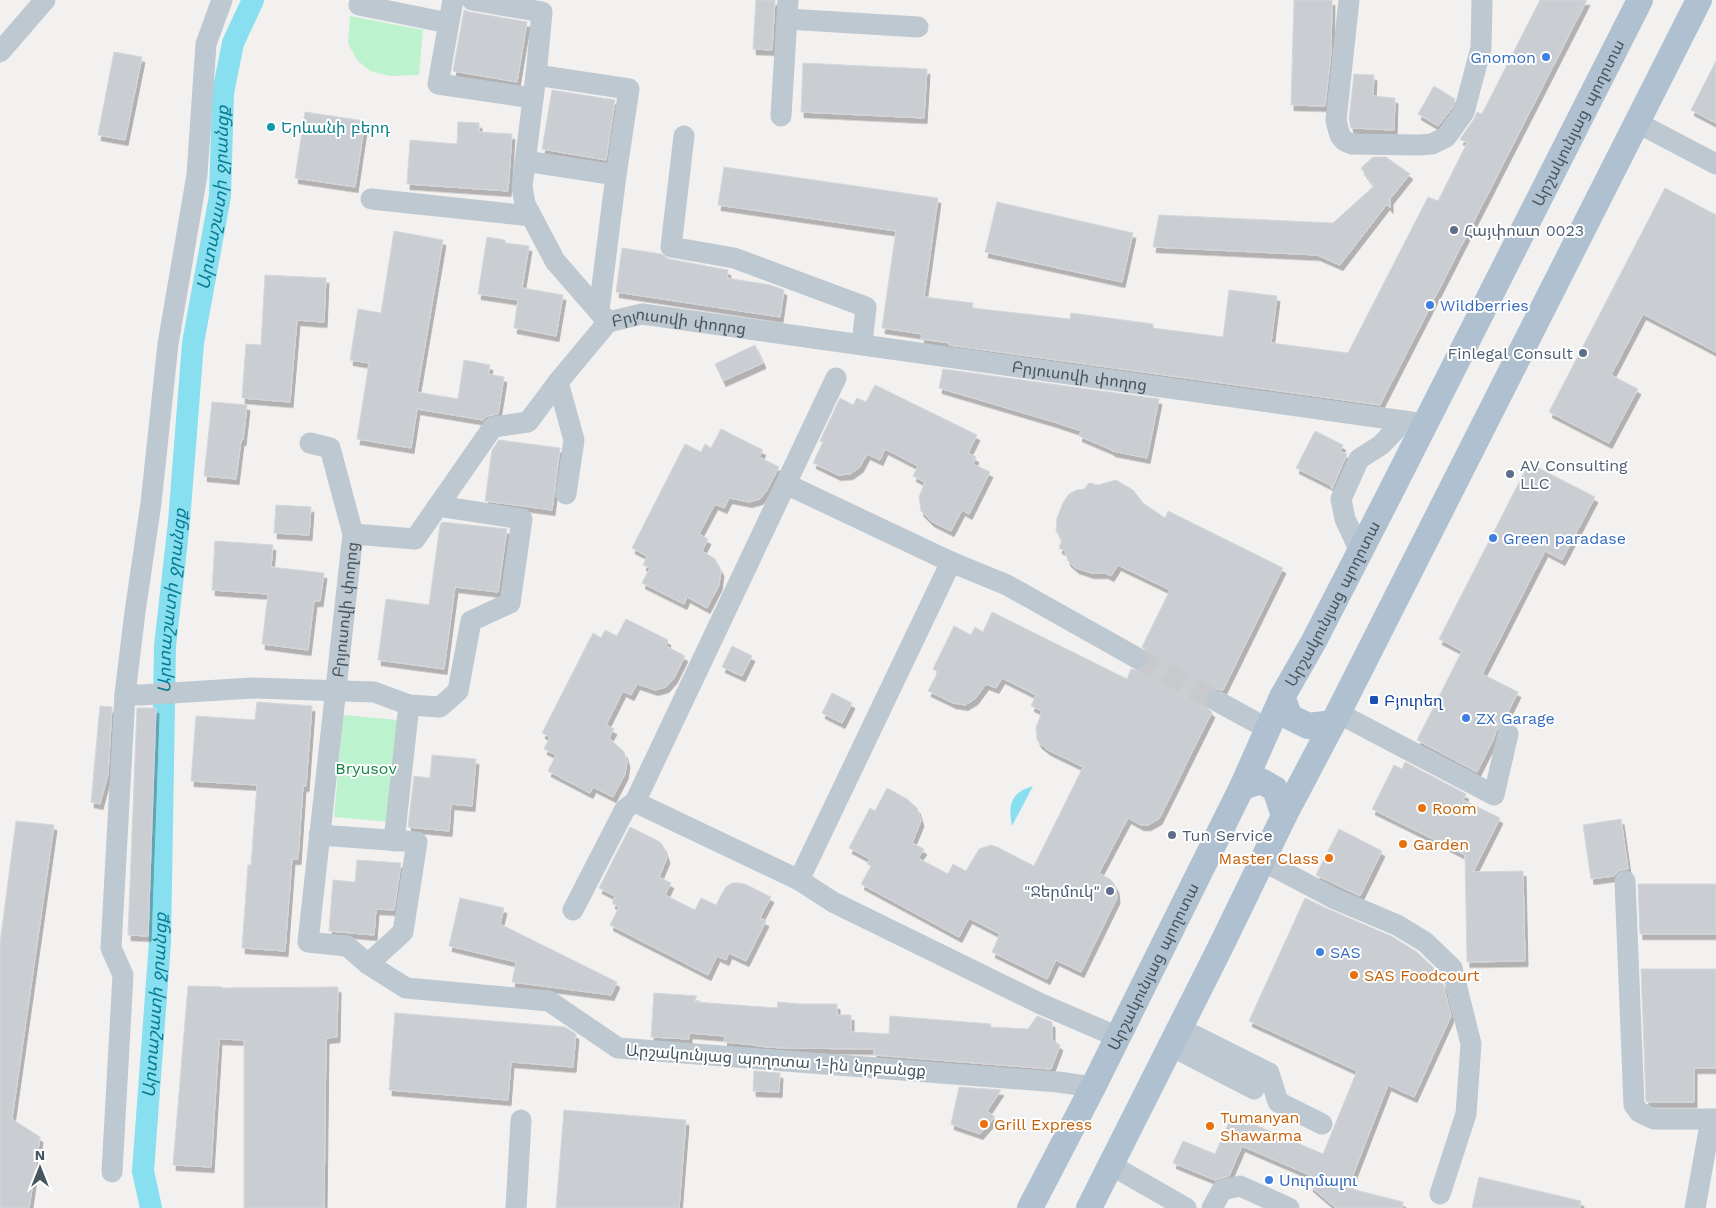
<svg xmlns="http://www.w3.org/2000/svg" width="1716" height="1208" font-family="'Work Sans','Noto Sans Armenian',sans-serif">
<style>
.green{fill:#bdf2cf}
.water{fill:#88dff0}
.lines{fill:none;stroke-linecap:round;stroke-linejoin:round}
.canal{stroke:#88dff0;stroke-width:22}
.building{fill:#caced3;stroke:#d4d7dc;filter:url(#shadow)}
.minor-tunnel{stroke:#c8c9cc;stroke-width:21;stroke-dasharray:21 11;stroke-linecap:butt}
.minor{stroke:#bdc8d0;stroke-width:21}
.major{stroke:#afc1d0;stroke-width:26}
.shop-dot{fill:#3f7fe0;stroke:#fff;stroke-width:2}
.culture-dot{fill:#0f9aa8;stroke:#fff;stroke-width:2}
.service-dot{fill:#5c6f8a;stroke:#fff;stroke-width:2}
.transit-dot{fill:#1a4fb4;stroke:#fff;stroke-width:2}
.food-dot{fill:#e8710a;stroke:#fff;stroke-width:2}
.labels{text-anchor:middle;stroke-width:4;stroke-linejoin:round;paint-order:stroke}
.shop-label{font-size:16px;fill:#366cbe;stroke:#fff;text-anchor:start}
.street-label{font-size:16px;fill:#47555f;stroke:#fff}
.culture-label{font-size:16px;fill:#0d838f;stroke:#fff;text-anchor:start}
.service-label{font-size:16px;fill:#4e5e75;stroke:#fff;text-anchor:start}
.transit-label{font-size:16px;fill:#164399;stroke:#fff;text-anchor:start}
.park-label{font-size:16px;fill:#138547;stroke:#fff}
.food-label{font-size:16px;fill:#c56008;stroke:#fff;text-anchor:start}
.water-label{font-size:18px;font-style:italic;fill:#087c93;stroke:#fff}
</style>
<defs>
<filter id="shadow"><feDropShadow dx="3" dy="5.5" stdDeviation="0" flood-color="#0004"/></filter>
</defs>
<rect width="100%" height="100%" fill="#f3f0f0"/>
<g class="green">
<polygon points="350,16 423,30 419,75 390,76 370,71 357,60 348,43"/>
<polygon points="343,715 398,720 389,822 334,817"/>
</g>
<path class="water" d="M1033,786L1012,826C1008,805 1010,793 1033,786Z"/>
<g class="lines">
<path class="canal" id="s1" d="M151,1208L143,1171L160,942L165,646L179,522L193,343L220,196L223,93L233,43L253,0"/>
</g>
<g class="building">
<polygon points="756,0 775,0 772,50 753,49"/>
<polygon points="1294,0 1332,0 1331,53 1325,106 1291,105"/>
<polygon points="1540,0 1587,0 1380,405 949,345 950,343 921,339 922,334 882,328 896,231 718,205 724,167 938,198 924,297 973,303 972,308 1070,319 1071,313 1153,324 1153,328 1223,337 1229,290 1277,296 1271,343 1348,353 1428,197 1438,201 1467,143 1460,139 1474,119 1477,112 1482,114"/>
<polygon points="464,10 470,12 527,22 517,82 453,71"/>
<polygon points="114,52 142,57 125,140 98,135"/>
<polygon points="1716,61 1716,123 1691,110"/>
<polygon points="803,63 927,69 924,118 801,112"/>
<polygon points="1354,74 1374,75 1373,96 1395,98 1394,130 1351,128 1349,119"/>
<polygon points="1434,86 1455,99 1453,107 1438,126 1418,114"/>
<polygon points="552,90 615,100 606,160 542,149"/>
<polygon points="305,112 365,121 355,187 295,178"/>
<polygon points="458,122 479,123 479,132 512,134 508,191 407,184 410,140 457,144"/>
<polygon points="1373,157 1386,157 1410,174 1390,199 1390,208 1387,204 1340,265 1317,255 1153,247 1159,215 1333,223 1374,186 1361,168"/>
<polygon points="1665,188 1716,215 1716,352 1643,314 1611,375 1638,389 1609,443 1549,412"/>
<polygon points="997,202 1133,233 1122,282 985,252"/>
<polygon points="394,231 443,240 417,392 458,399 464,360 490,365 488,374 504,377 498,414 487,416 483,420 417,409 411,448 357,439 369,363 350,360 358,309 381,313"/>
<polygon points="487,237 505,240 505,243 529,246 522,288 563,295 556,336 514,328 518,300 478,294"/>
<polygon points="622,248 661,254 669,259 728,270 727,278 770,285 784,290 780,317 616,292"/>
<polygon points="265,275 326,278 324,322 297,320 290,402 242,398 246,344 261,345"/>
<polygon points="755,345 763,363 723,381 715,364"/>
<polygon points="943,369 1159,399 1147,458 1112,451 1112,450 1079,436 1081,431 1054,422 939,388"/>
<polygon points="875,385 977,435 968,453 976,457 973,464 990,472 969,514 962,510 951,531 931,521 921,511 919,497 925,482 913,476 918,466 885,449 880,460 867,454 860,467 850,474 838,475 813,463 823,442 820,441 840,398 853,405 857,398 866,402"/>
<polygon points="212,402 247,405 243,440 241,440 236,479 204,476"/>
<polygon points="721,429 763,450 759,457 779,467 767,490 760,499 749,502 729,498 724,508 715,504 699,534 708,539 702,551 715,559 721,571 719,585 707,608 687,597 684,604 642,583 650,568 643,565 647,556 632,548 685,444 701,452 705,444 711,448"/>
<polygon points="1315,431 1343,445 1340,451 1347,454 1332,489 1330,485 1296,468"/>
<polygon points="499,440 560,448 552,510 485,501 492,450"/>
<polygon points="1529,463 1595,497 1562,560 1545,551 1482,674 1518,692 1502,724 1496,731 1494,738 1477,772 1417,740 1462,651 1439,639"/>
<polygon points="1116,480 1133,490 1143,503 1165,518 1168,511 1283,568 1223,690 1216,689 1211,690 1206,695 1205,702 1206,707 1212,712 1159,819 1148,825 1141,825 1128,818 1099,873 1111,880 1114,884 1116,888 1117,898 1081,972 1056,960 1047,979 992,952 1000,934 969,918 959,937 861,884 871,866 867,864 870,859 849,848 870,808 875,811 887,788 907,799 917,808 921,821 912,843 924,849 918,858 948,874 953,864 966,871 979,849 991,845 997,847 1034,866 1083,767 1048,750 1039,743 1037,739 1036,728 1042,711 1031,706 1036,695 1002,678 996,688 986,684 975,699 965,705 953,703 928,691 938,672 933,669 954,626 971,635 975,627 983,632 992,612 1127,679 1131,669 1138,670 1144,668 1148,665 1149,658 1148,652 1142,647 1170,590 1118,565 1111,576 1105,573 1091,573 1076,568 1068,561 1065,551 1059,548 1062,540 1056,531 1057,518 1063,503 1069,494 1077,490 1084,489 1089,483 1098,485"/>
<polygon points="276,505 311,507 309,535 274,533"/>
<polygon points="442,522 507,529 498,592 455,587 444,669 378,660 386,599 429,605 440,525"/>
<polygon points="215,541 273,545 271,567 324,573 320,601 314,601 308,650 262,644 268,594 212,590"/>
<polygon points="626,619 668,640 666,646 685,656 674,678 666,687 655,690 637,684 631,695 623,691 606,725 614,729 609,738 624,752 627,762 625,774 613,797 593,787 590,793 548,771 556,755 544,749 550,737 542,733 593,633 601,638 605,630 617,636"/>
<polygon points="732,646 752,656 742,676 722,667"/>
<polygon points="832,693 852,703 842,723 822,713"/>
<polygon points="257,702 312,706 306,786 303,786 298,859 292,859 285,951 242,948 248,865 251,865 257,785 191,781 196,716 255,720"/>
<polygon points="100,706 112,707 108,774 100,804 91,802"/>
<polygon points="137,708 156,708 148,936 128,935"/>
<polygon points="432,755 476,759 472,806 451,804 449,831 408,827 414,776 430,778"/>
<polygon points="1405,762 1466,794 1463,800 1500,818 1473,872 1523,871 1525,961 1467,962 1465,855 1372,809 1394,765 1402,769"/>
<polygon points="1621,819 1628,869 1619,870 1614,876 1591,879 1583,825"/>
<polygon points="16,821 54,825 12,1119 40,1137 29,1208 0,1208 0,943"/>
<polygon points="630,827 660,842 663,846 667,858 659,877 671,883 665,895 695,910 701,898 716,905 723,892 726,887 732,883 739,883 745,884 771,897 760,918 766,921 746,961 729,953 726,960 717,956 708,975 610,925 619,907 612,903 615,896 599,888"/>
<polygon points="1339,829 1382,851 1360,896 1316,875"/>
<polygon points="357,860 401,863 394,910 376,909 374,935 329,931 333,880 355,882"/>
<polygon points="1638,884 1716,884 1716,934 1640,934"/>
<polygon points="460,898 504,908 500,924 617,982 611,995 512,982 516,962 449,946"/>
<polygon points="1305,898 1328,909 1391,936 1417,952 1435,969 1443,984 1451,1016 1414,1097 1388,1085 1348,1188 1403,1202 1402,1208 1336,1208 1310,1186 1314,1177 1242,1146 1229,1176 1215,1180 1173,1163 1183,1141 1215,1154 1232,1115 1323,1154 1357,1071 1249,1021"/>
<polygon points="1641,969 1716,969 1716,1068 1694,1068 1694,1102 1648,1102 1646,1101"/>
<polygon points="188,986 222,987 222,988 338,987 337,1037 326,1038 324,1208 244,1208 244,1040 219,1039 211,1167 173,1165"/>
<polygon points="654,993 697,996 694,1002 777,1008 778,1002 801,1004 837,1004 837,1015 851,1015 851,1032 889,1034 890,1016 991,1024 990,1027 1028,1029 1037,1016 1052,1022 1052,1040 1060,1045 1051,1069 874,1055 874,1049 782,1048 756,1046 756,1045 724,1042 725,1036 689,1033 689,1039 651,1037"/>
<polygon points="395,1013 565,1027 576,1034 573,1067 511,1062 508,1100 389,1090"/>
<polygon points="754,1071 780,1073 779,1092 753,1091"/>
<polygon points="959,1087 1001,1090 987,1111 995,1117 980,1134 951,1124"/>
<polygon points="564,1110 686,1120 679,1208 556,1208"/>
<polygon points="1479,1177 1581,1201 1580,1208 1472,1208"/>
</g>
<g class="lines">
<polyline class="minor-tunnel" points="1137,658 1217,701"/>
<g class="minor">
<polyline points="360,0 359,5 448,23"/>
<polyline points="453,0 438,84 533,98"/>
<polyline points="472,0 542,12 536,75"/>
<path d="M1349,0L1336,120C1339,132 1339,141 1352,144L1419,145L1432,144L1446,137L1464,112L1481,48L1482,0"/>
<polyline points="787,19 918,27"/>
<polyline points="0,52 45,0"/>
<polyline points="781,116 788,0"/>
<polyline points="1638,123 1716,164"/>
<polyline points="684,136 671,247 734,258 866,307 862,344"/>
<polyline points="525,161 616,175"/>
<polyline points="371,199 531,216"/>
<polyline points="599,310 616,175 629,89 536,75 522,187 525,204 555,261 608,322"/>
<polyline points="558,382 574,440 566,494"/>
<polyline points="310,443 330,448 353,534"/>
<polyline points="786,484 951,562 1007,585 1137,658"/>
<polyline points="1360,551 1345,519 1341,499 1359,459 1381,445 1404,421"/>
<polyline points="125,694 140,695 252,688 374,692 409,705 440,707 458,691 471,621 510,603 522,519 438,506"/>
<polyline points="1217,701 1268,729"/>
<polyline points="1338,713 1494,795 1508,734"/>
<polyline points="635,802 799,880 833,902 1041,1004 1118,1037"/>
<polyline points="319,835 417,842 403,932 368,964"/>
<polyline points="394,841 409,705"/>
<polyline points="1263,861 1333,898 1397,925 1425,942 1452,968 1471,1044 1466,1114 1440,1194"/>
<polyline points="799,880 951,562"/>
<polyline points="1625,881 1634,1105 1639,1112 1654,1119 1716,1119"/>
<polyline points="573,910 625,809 635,802 836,378"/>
<polyline points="1179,1028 1269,1073 1278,1102 1322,1124"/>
<polyline points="1171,1046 1254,1089"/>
<path id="s2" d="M1093,1087L1058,1082L618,1048L549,1001L406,988L368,964L347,946L308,942L353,534L415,539L493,427L528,422L558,382L608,322L642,314L1425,424"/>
<polyline points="1111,1165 1186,1208"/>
<polyline points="112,1172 123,975 111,948 125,694 135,612 151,503 168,344 197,175 206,44 222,0"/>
<polyline points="516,1208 521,1120"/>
<polyline points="1212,1208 1222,1190 1240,1186 1289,1208"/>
<polyline points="1695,1208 1711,1119"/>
</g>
<g class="major">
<polyline points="1282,697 1290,717 1308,726 1333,723"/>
<polyline points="1242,787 1261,781 1275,789 1284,816"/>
<path id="s3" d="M1030,1208L1093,1087L1242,787L1282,697L1314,641L1385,503L1640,0"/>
<polyline points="1089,1208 1220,948 1284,816 1333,723 1699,0"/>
</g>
</g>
<g class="shop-dot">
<circle cx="1546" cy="57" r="5"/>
<circle cx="1430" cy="305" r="5"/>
<circle cx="1493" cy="538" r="5"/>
<circle cx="1466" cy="718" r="5"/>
<circle cx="1320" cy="952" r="5"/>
<circle cx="1269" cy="1180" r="5"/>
</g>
<circle class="culture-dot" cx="271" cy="127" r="5"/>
<g class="service-dot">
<circle cx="1454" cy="230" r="5"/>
<circle cx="1583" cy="353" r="5"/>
<circle cx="1510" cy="474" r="5"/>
<circle cx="1172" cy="835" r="5"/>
<circle cx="1110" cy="891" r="5"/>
</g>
<rect class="transit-dot" x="1369" y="695" width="10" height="10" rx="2.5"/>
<g class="food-dot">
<circle cx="1422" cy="808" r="5"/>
<circle cx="1403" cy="844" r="5"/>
<circle cx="1329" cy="858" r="5"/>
<circle cx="1354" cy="975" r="5"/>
<circle cx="984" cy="1124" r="5"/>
<circle cx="1210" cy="1126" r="5"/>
</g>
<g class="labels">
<g class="shop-label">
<text x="1536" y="63" text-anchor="end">Gnomon</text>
<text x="1440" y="311">Wildberries</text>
<text x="1503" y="544">Green paradase</text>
<text x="1476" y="724">ZX Garage</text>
<text x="1330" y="958">SAS</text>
<text x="1279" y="1186">Սուրմալու</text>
</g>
<g class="street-label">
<text dy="6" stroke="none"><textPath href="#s3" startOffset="1216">Արշակունյաց պողոտա</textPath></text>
<text dy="6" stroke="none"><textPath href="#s2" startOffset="1660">Բրյուսովի փողոց</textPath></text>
<text dy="6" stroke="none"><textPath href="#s2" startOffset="2065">Բրյուսովի փողոց</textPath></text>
<text dy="6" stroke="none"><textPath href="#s3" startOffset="676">Արշակունյաց պողոտա</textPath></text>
<text dy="6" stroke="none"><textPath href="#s2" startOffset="1150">Բրյուսովի փողոց</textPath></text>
<text dy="6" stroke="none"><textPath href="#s3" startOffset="271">Արշակունյաց պողոտա</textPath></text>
<text transform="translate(776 1060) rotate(4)" y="6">Արշակունյաց պողոտա 1-ին նրբանցք</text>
</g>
<g class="culture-label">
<text x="281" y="133">Երևանի բերդ</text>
</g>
<g class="service-label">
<text x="1464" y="236">Հայփոստ 0023</text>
<text x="1573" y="359" text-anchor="end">Finlegal Consult</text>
<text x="1520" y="471">AV Consulting<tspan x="1520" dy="18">LLC</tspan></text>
<text x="1182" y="841">Tun Service</text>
<text x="1100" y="897" text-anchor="end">"Ջերմուկ"</text>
</g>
<g class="transit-label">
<text x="1384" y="706">Բյուրեղ</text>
</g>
<g class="park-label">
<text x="366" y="774">Bryusov</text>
</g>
<g class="food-label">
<text x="1432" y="814">Room</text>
<text x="1413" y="850">Garden</text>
<text x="1319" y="864" text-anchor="end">Master Class</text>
<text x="1364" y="981">SAS Foodcourt</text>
<text x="1220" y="1123">Tumanyan<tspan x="1220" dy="18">Shawarma</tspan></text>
<text x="994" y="1130">Grill Express</text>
</g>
<g class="water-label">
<text dy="6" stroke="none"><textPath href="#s1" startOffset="1015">Արտաշատի ջրանցք</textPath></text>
<text dy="6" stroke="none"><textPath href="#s1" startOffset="609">Արտաշատի ջրանցք</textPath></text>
<text dy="6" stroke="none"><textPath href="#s1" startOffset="204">Արտաշատի ջրանցք</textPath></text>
</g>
</g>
<g transform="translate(40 1168)" stroke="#ffffff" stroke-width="4" paint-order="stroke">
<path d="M0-4L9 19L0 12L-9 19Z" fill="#47555f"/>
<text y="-8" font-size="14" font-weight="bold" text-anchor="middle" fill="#47555f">N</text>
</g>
</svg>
